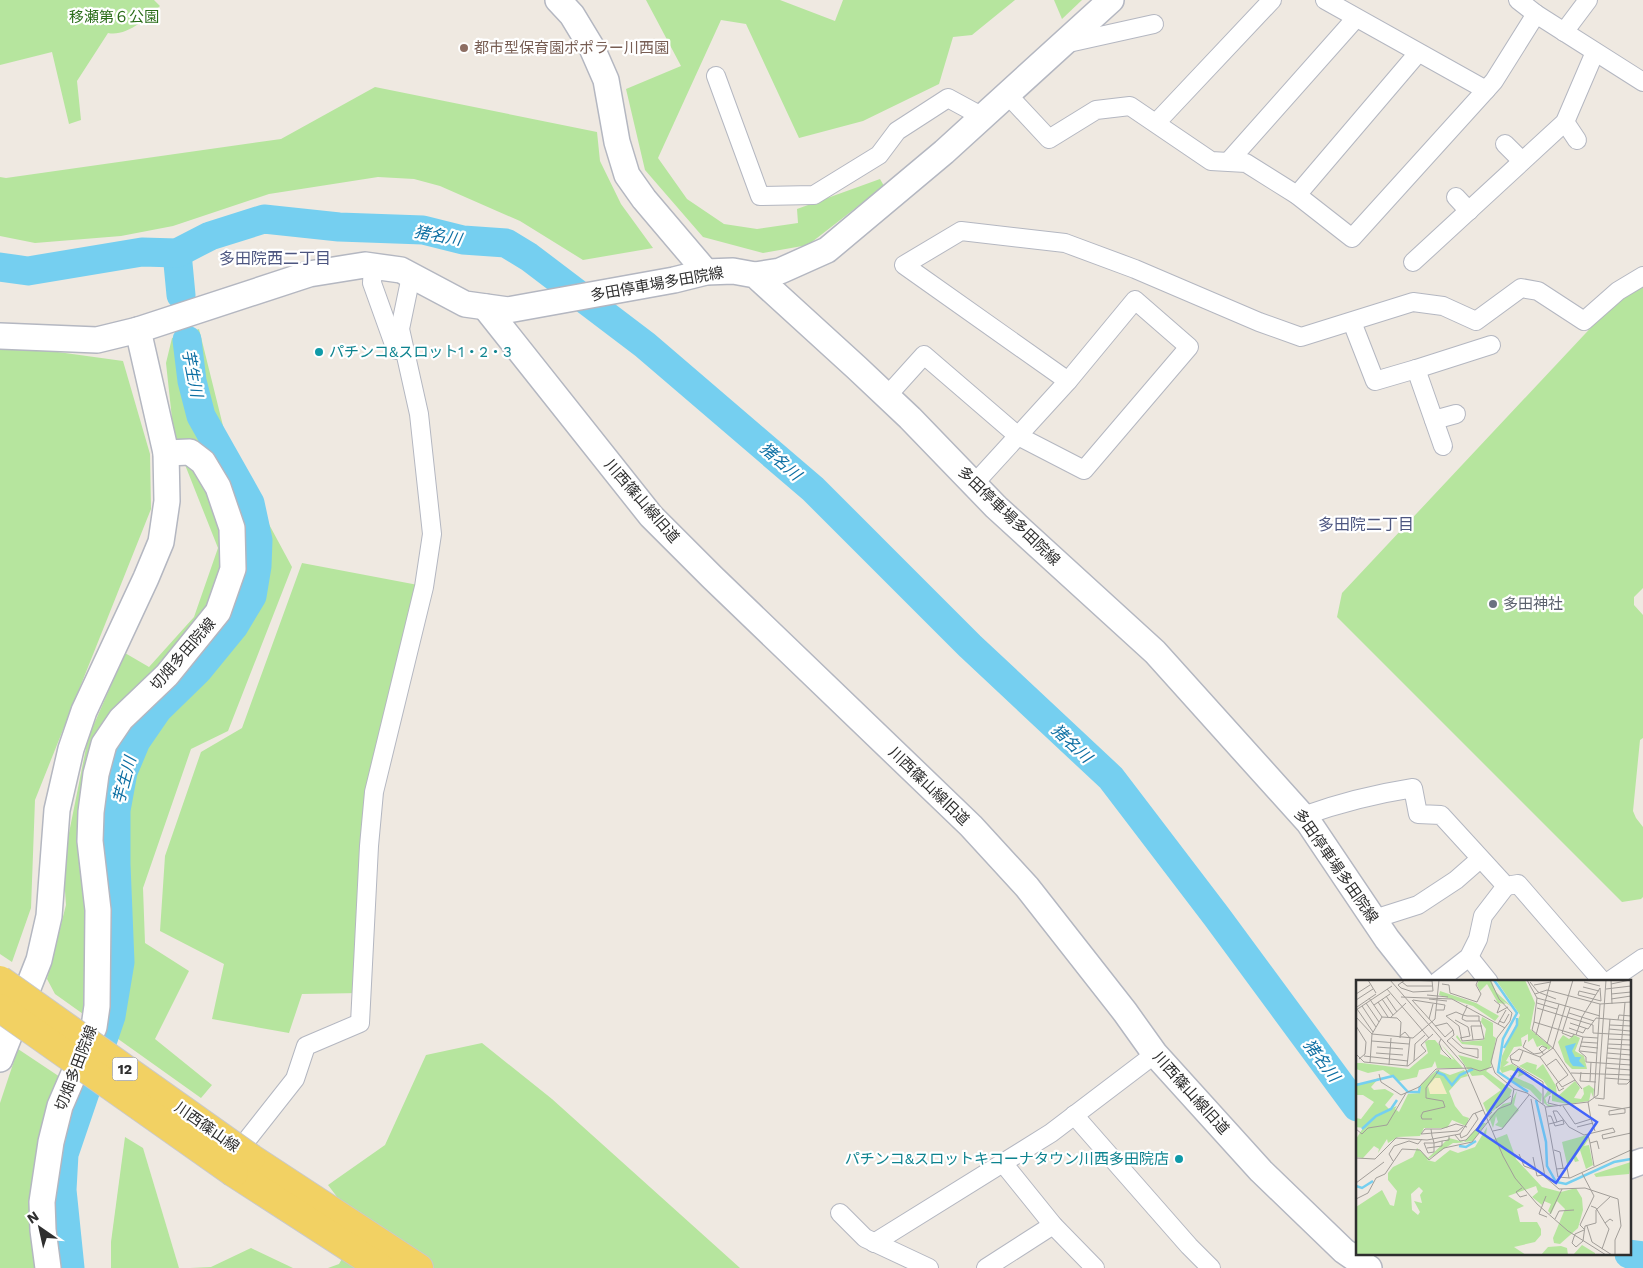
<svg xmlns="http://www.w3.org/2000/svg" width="1643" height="1268" font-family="'Work Sans','Noto Sans JP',sans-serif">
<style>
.green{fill:#b6e59e}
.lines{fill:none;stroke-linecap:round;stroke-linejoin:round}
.river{stroke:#75cff0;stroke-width:29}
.street-casing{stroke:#b4b7c1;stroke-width:20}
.secondary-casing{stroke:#b4b7c1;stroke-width:28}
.primary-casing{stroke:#c9c9c9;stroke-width:30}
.street{stroke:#fff;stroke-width:18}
.secondary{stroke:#fff;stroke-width:25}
.primary{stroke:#f2d163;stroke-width:28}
.primary-bridge-casing{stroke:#c9c9c9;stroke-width:30;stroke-linecap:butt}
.primary-bridge{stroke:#f2d163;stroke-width:28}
.education-dot{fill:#8d6e63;stroke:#fff;stroke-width:2}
.culture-dot{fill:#0f9aa8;stroke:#fff;stroke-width:2}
.worship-dot{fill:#6b7280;stroke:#fff;stroke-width:2}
.labels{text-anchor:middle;stroke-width:4.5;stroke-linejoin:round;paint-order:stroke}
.shield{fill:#fff;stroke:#6d6d6d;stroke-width:1}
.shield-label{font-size:14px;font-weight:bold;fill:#2e2e2e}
.park-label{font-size:15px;fill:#2c6e1b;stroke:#fff}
.education-label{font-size:15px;fill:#785e54;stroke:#fff;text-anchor:start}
.street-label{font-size:15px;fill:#2e2e2e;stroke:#fff}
.culture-label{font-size:15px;fill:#0d838f;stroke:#fff;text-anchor:start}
.worship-label{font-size:15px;fill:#5b616d;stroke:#fff;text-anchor:start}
.water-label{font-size:16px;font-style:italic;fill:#0d6fa3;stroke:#fff}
.neighbourhood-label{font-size:16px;fill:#4d5680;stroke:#fff}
.inset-river{fill:none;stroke:#75cff0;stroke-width:2.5}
.inset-road{fill:none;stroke:#a29e99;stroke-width:1}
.view{fill:#4264fb;fill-opacity:0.15;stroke:#4264fb;stroke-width:2.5}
.inset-edge{fill:none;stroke:#2e2e2e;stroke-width:2.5}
</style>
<rect width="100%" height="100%" fill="#efe9e1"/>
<g class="green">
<path d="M0,0H154L160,6C148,18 126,37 108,33L77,81L81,120L69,124L52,52L0,65Z"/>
<polygon points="646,0 780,0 835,21 843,0 1015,0 972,35 953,37 939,84 863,121 799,138 746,24 721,20 658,158 687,199 724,224 757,229 798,223 797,209 880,179 884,186 808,245 763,253 703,237 645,170 626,89 681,66"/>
<polygon points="1054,0 1082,0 1062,19"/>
<polygon points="375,87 597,132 600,161 621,204 653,248 583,260 520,221 440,186 414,179 378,177 269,194 173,226 121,236 35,243 0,236 0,177 6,178 281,139"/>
<polygon points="1643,286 1643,588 1634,597 1634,605 1643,615 1643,738 1640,740 1633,811 1636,818 1643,827 1643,897 1641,899 1622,902 1337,617 1342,593 1629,287"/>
<polygon points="199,329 229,450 292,567 228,731 191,749 143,888 145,943 189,971 155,1039 212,1085 201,1098 55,994 47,979 66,905 63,863 88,738 125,653 149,667 194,617 218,548 174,437 166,363 172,338"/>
<polygon points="0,344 123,361 150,454 151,509 35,800 31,908 12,962 0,954"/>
<polygon points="302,563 418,585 379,747 359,850 361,993 302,994 289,1033 212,1019 224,964 160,931 165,856 201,752 242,728"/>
<polygon points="482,1043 552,1099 740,1268 328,1268 339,1264 360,1227 328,1185 385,1145 426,1055"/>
<polygon points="18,1049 63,1079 34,1208 35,1268 0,1268 0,1103"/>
<polygon points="125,1137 143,1148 179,1268 111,1268 111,1242"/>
<polygon points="251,1248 293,1268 190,1268 211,1267"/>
</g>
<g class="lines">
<g class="river">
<polyline points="177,253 181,295"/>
<polyline points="0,267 28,271 142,252 177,253 210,236 264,219 339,227 423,230 463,240 506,243 529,257 645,345 813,489 970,646 1111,778 1217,917 1357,1107"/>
<polyline points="1629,1254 1643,1256"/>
<polyline points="70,1268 62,1190 64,1154 111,1016 120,962 116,864 116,810 123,772 136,741 158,709 198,670 234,626 252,596 257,566 258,540 250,503 201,416 192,381 187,340"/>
</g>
<g class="street-casing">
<g id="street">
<polyline points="1325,0 1486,90"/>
<polyline points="1518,0 1536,14"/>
<polyline points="1564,32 1588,0"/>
<polyline points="1064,44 1154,24"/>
<polyline points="716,76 760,196 814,195 879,155 897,131 948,98 983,117"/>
<polyline points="1008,95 1049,139 1096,110 1130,106 1211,161 1246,163 1297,195 1352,238 1486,90 1494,81 1536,14 1643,82"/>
<polyline points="1565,122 1577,140"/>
<polyline points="1156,123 1272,0"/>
<polyline points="1505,144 1522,161"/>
<polyline points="1229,161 1356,18"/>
<polyline points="1297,195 1418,53"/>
<polyline points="1456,197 1469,211"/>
<polyline points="1413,262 1565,122 1595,52"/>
<polyline points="373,266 372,283 396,350"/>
<polyline points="1352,322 1375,381 1416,369"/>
<polyline points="887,396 924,355 1018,436 1084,470 1189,347 1135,300 1068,381"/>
<polyline points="1434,420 1456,414"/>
<polyline points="1443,446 1416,369 1491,345"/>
<polyline points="974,484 1068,381 904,265 961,231 1065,243 1135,269 1259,322 1301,337 1413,302 1443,306 1476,321 1521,288 1538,291 1584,321 1618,291 1643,276"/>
<path d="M1303,816C1339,803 1375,794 1413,788L1418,814L1441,815L1506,886L1518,884L1603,982"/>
<polyline points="1374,919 1418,905 1456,880 1480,859"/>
<polyline points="1469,957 1489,982"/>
<polyline points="1437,982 1469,957 1478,939 1483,916 1506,886"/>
<polyline points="1608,982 1643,958"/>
<polyline points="1074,1115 1189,1246 1211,1268"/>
<polyline points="239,1150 295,1079 306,1046 360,1023 369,846 374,792 424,587 432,534 419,414 400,329 411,276"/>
<polyline points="1003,1163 1053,1225 1095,1268"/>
<polyline points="840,1213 865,1238 929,1268"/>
<polyline points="874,1243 1051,1133 1155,1054"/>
<polyline points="986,1268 1053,1225"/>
</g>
</g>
<g class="secondary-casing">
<g id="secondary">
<polyline points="558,0 572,15 592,48 606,80 617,142 627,175 644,199 706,272"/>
<polyline points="755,275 780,271 827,250 944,152 1111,0"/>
<polyline points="485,307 651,516 712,577 971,826 1027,887 1125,1012 1155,1054 1261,1171 1344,1251 1369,1268"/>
<polyline points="0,336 97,340 138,330 309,274 365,265 401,270 465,304 508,310 674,280 706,272 733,271 755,275 857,368 910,418 996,507 1155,652 1309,823 1387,939 1421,982"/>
<polyline points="0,1059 39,960 49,916 57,810 71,749 84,711 146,578 161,542 167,501 166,453 138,330"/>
<polyline points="1629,1166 1643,1161"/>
<polyline points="48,1268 43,1230 42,1202 51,1142 60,1106 94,1027 97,1006 98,910 90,841 91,812 96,774 104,744 121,719 167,675 218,612 233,569 232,528 218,487 203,462 190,452 166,453"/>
</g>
</g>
<g class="primary-casing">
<g id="primary">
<polyline points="251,1158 419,1268"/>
<polyline points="234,1173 381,1268"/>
</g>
</g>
<use href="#street" class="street"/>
<use href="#secondary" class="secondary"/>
<use href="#primary" class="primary"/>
<g class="primary-bridge-casing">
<g id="primary-bridge">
<polyline points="0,980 251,1158"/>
<polyline points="0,1008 234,1173"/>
</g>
</g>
<use href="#primary-bridge" class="primary-bridge"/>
</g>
<circle class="education-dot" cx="464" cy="48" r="5"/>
<g class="culture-dot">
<circle cx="319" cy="352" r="5"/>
<circle cx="1179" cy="1159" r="5"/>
</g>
<circle class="worship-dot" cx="1493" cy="604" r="5"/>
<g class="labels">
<rect class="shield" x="112.5" y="1057.5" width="25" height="23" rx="4"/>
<g class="shield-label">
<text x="125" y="1074">12</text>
</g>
<g class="park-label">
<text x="114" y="22">移瀬第６公園</text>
</g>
<g class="education-label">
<text x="474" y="53">都市型保育園ポポラー川西園</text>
</g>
<g class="street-label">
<text transform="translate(657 284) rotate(-10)" y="5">多田停車場多田院線</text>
<text transform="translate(642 501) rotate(49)" y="5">川西篠山線旧道</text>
<text transform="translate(1009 516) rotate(44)" y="5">多田停車場多田院線</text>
<text transform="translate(183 654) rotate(-49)" y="5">切畑多田院線</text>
<text transform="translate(929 786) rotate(44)" y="5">川西篠山線旧道</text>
<text transform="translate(1336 866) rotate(55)" y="5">多田停車場多田院線</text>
<text transform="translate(76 1068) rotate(-69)" y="5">切畑多田院線</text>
<text transform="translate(1191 1093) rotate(48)" y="5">川西篠山線旧道</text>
<text transform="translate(207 1127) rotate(35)" y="5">川西篠山線</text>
</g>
<g class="culture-label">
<text x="329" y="357">パチンコ&amp;スロット1・2・3</text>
<text x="1169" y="1164" text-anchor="end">パチンコ&amp;スロットキコーナタウン川西多田院店</text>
</g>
<g class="worship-label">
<text x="1503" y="609">多田神社</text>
</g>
<g class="water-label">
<text transform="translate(438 235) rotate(10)" y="6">猪名川</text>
<text transform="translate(193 373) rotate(79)" y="6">芋生川</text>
<text transform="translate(781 461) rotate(41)" y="6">猪名川</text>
<text transform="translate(1072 743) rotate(43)" y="6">猪名川</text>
<text transform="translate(124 780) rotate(-75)" y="6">芋生川</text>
<text transform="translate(1322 1060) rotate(53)" y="6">猪名川</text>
</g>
<g class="neighbourhood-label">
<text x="275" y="264">多田院西二丁目</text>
<text x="1366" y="530">多田院二丁目</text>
</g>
</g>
<g transform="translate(1356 980)">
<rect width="275" height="275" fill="#efe9e1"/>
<path d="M123,0H135L140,12L156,27L147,21L150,24L142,23L131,4L124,11L121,5ZM140,0H169L179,23L174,49L195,67L193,70L186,65L181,67L177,58L172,62V54L165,58L166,66L158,67L150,81L153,82L147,87L156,84L171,93L162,97L163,93L155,90L146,93L144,89L146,76L164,35ZM84,11L120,23L143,36L139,41L117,26L83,15ZM126,37L137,43V56L140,58L135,86L130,91L156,110L153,118L132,135L127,123L145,110L127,95L116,96L102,75L126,81V66L106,64L100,57L101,55L106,62L128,60L130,49L125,42ZM207,55L213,59L218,55L224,58L219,71L228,76L231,89H216L209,82L202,62ZM72,60H79L85,67L84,74L98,80L84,63L107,88H81L79,81L76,87L63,90L61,97L43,101L27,90L12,93L0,89V83H6L53,89L72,73L69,62ZM171,82L181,85L180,90L187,84L200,106L201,117L219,101L224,108L218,118L225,119L228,114L227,108L233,105L238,109L237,117L235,112L233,121L212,124L196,121V113L189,118L191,124L198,126L193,127L188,123L187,118L193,109L187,100L163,86ZM81,90L94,95L108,90L112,96L105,98L93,111L99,126L107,136L113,138L110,146L96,140L91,148H68L64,156L42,157L32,163L31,159L22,173L23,169L18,166L7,178L0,177V159L7,148L0,147V138L5,139L18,122L7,115H0V103L6,104L23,98L15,107L18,110L29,109L38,114L29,125L33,129L41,126L39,129L43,132L52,114L64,113L65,104ZM154,95L177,105L186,114L185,122L174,110L156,102ZM161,111L158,125L163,130L147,148L139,145L142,142L140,136L137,148L133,137L147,124L155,122ZM125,143H130L117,161L101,163H97L71,180L79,182L94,170L102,173L119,167L131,147L130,155L136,160L151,154L160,179L186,207L205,212L220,208L226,218L227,230L222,248L204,264L198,263L197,258L209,229L201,221L195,234L192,231L195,224L188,221L186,225L176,217L182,212L180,206L152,216L168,226L161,229L164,242H181L185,249V255L179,262L158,267L170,275H0V227L26,210L34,225L38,226L41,211L32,200V193L37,187L57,177L61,168L72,178L93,158L108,162ZM63,207L67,211L64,215L66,223L58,221L64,232L62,235L56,230L55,214ZM231,155L232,160L228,166L233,165L237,185L230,189L224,170L220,176L223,181L219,182L217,177L214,184H211L206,162ZM275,182L273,194L240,197L238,194ZM226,265L239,273V275H217ZM205,266L211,268L212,275H185L192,267Z" fill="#b6e59e" fill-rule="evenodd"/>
<path d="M79,98H84L91,114H74L72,106Z" fill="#f3ecc5"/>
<path d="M220,63L216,71L219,77H225L223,81L229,87L217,86L214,82L209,66Z" fill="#75cff0"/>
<path class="inset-river" d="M138,0L161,33L147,59L142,92L172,112M148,68L161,45V38M80,92L88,95L96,105L104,95L117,89M0,105L37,96L52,112H63L64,106M180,120L190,162L191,186L200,202L210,204L258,182L275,179M6,149L20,136L35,129L41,120M103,166L110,167L120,161M0,206L6,208L17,201"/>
<path class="inset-road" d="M12,0L20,13M34,0L108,85L147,176L159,198L181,224L212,251L250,275M49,0L42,5L45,8L57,12L77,11L76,0M51,0L76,1M134,0L143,19L156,33L154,41L141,58L135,82L139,93L158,109M171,0L181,18L178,42M255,0L256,24M46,2L51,6H76M174,2L182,12L200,19M228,2L244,6M86,4L93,5L94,13L121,22L125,14L120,5L122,0M255,4L274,0M178,5L195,2M227,7L243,11M31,9L73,58M250,9L275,6M0,14L14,5M179,14L191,10L244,24L275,22M255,14L275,12M71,15L92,17M240,15L223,11L222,15L245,21M30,16L41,32M45,17L96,19L149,48M13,18L26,37L41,38L45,42L44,58M181,18L203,24L191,64M26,19L37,35M73,19L91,21M255,19L275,16M0,20L17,9M56,20L76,42L89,57L97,50L91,43L79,46M57,20L89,25L88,30H80M138,20L144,25L141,33L152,27M22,22L32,37M269,22L262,104H271L275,100M10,23L23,42M181,23L201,29M203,24L244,36M18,25L34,14M111,25L110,29L107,35L106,39L110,41H124L128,59L106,61L103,46L90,36L100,32L107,35L111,36H123V41M6,26L20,47M1,27L20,14M181,28L237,45V53L274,55M214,28L206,53L216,57L218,54M1,29L17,52M0,30L36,6M213,33L238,41M0,37L16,54L57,58L79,39L83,0M34,38L50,23M73,39L77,24M99,40L112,47L114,56L104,58M262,40L263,35L275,36M143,41L148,43L153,34M214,43L232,49L240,38L275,41M142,44L150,30M254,45L275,46M0,46L10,62L9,74L3,79M213,48L227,53L230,48M253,49L274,51M180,55L195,0M220,55L226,37L244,8L245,21M44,56L49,52L54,58L51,86M227,57L242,58M96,58L107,68L122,69V78L103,72L91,61L98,55L97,50M85,59L83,63L86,70L95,79M252,59L275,60M117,60L115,46H126M170,60L167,67L178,74L184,73L186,72L191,68L186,66L183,69L186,72L188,75M16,61L53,64M225,62L241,63M252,64L275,65M224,66L242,68M21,67L47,69M251,68L275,70M224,71L241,73M20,73L47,75M251,73L275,75M0,74L8,82L52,86L70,71L65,65L77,54M8,76L52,81M184,77L206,107L219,100L226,109M251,78L275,80M154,79L163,81L167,71M58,81L59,64L69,55M14,83L16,54L26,37M33,85L35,58M190,86L200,79L212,95L200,104L203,111L208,108M250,88L275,90M225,92L224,101L240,102M215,93L275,95M23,94L25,102L45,115L63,107L80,89L115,88L124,91L136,87M249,98L254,39M219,100L198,69L176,50L178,42L227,57L223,71L230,77V82L275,85M234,101L235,82M194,116L192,123L205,126M238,118L244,24M239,118L248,119L249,98L275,100M175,119L189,197L203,209L229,208L262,219L265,246L259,260V275M232,122L235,139M187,124V102L156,83L154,76L163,69L184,77L197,68L217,0M242,125L269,129M207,126L219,144L235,139L239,151M190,127L232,122L242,115L250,0M140,128L155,116M269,129V133L253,135V131L275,127M192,136H195L199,146L208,144L207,140L201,142M76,139H66L65,136L67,132L89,127L87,121L70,118V108L83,90M193,144L201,142L197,131H201L213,147L228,155L257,148L259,152L246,155L247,159L275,153M107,147L102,151L65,154L69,149H85L100,144L111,147M221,147L237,143M0,149L6,154L12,148L31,145L50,113M75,149L76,156L77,159L78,163V172L72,173L68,163H78L86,161L93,160V156M137,151L146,149L173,115M104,154L105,158L111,155L122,139L119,133M99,155L104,161L110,160L136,132M232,155L234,163L241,161L243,169M234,163L238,186M71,168L86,166V161M198,170L204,172L207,188M163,174L168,186L179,190M177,177L181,196L187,195M0,178L19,179L40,158L71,160L104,154L117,134L127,130M37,181L33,174L38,166L53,161L62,164L66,159M200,189L211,188L213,198M226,193L238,216L224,245L228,249M0,203L28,182M166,208L160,212L164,217L171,215M190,216L183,234L191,237M0,219L12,213L20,198L29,194L46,169L64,170L73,180L88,168L116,162L142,129L155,124L158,109L171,113L189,126L202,197L214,198L275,170M235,226L240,228L249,243M194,234L206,209M199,239L203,231L218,230M231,246L236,262L256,275M228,250L219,254L216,263L220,267L227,261L229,246L240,243V230L255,216M246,269L253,249L249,243L254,239L257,241"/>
<path class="view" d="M162,89L241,142L200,203L121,150Z"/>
<rect width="275" height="275" class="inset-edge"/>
</g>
<g transform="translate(40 1228) rotate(326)" stroke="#ffffff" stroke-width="4" paint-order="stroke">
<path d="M0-4L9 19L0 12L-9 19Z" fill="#2e2e2e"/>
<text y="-8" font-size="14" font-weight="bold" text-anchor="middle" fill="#2e2e2e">N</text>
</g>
</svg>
